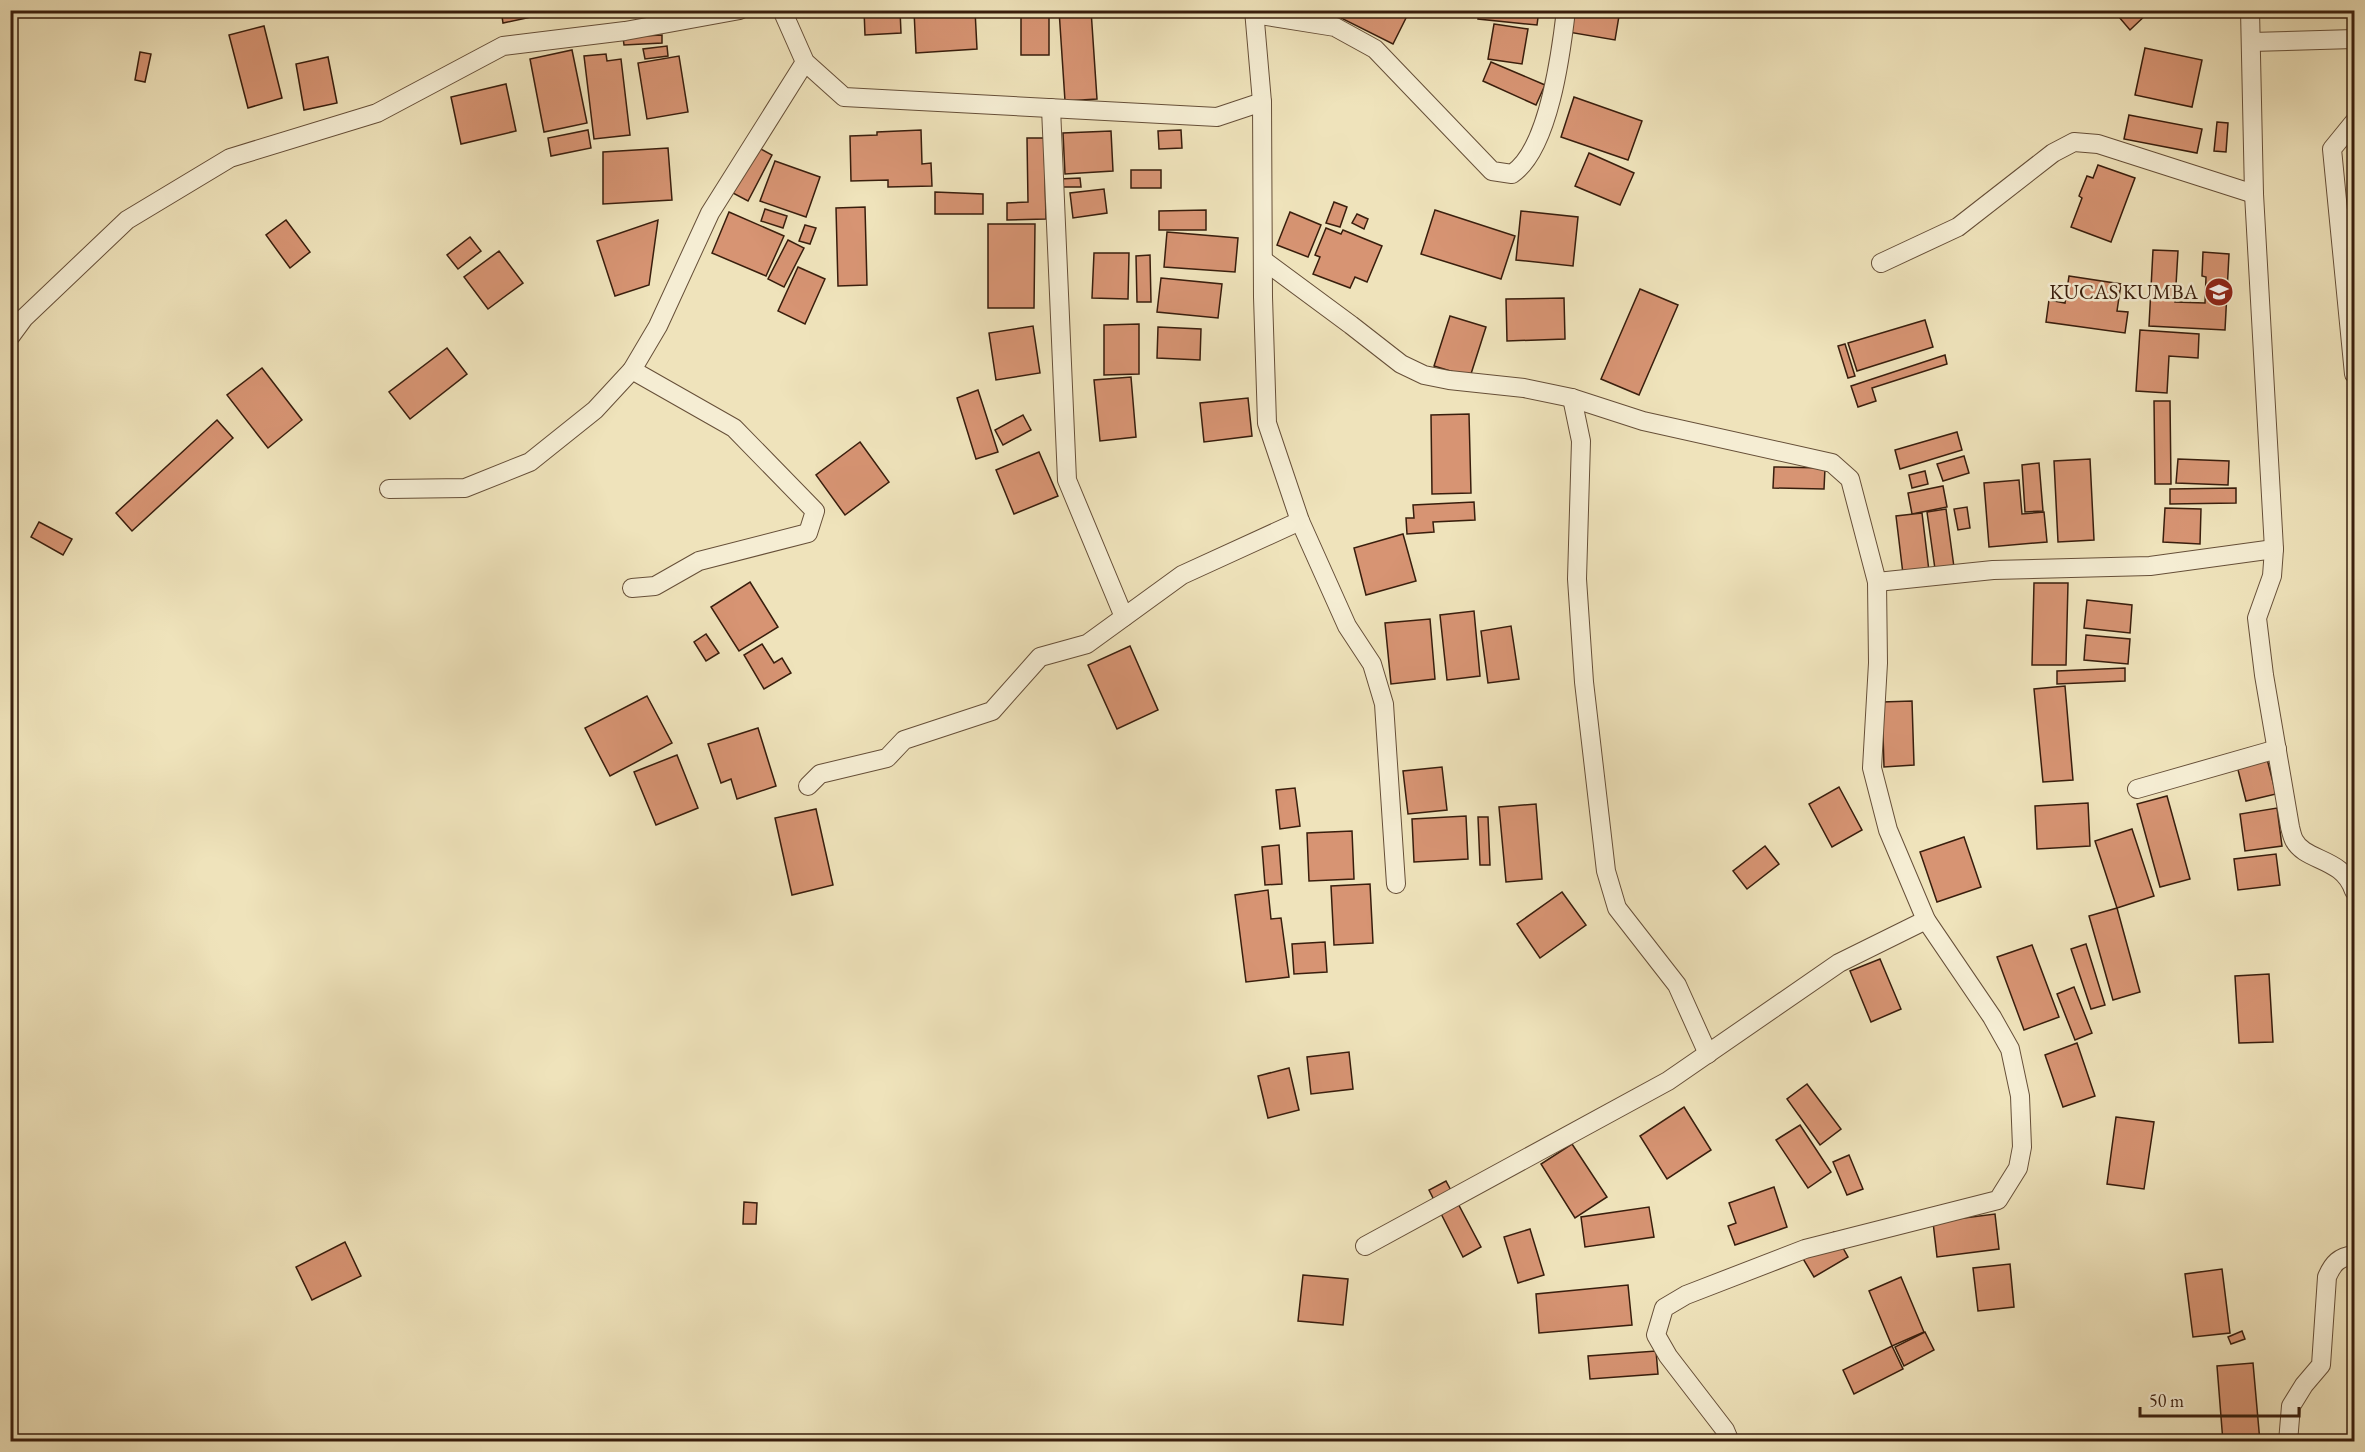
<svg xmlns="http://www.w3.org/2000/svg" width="2365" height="1452" font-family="'EB Garamond',serif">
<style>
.building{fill:#d79473;stroke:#391e0d;stroke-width:1.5}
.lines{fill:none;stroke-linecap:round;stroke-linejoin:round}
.minor-casing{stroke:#664f38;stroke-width:20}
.minor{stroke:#f5edd3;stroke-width:18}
.labels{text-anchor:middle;stroke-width:5;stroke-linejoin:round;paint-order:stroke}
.poi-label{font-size:21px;fill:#391e0d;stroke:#f5edd3;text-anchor:end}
</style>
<rect width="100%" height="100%" fill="#efe3bb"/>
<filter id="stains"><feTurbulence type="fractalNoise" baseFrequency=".00333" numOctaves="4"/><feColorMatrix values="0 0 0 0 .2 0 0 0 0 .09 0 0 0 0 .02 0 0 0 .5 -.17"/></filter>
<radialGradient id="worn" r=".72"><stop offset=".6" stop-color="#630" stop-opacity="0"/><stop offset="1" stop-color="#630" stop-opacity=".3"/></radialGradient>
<g class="building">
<polygon points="501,10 555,10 555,12 503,23"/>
<polygon points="864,10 900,10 901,33 865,35"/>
<polygon points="975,10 977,49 916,53 914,11"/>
<rect x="1021" y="10" width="28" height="45"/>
<polygon points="1059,10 1091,10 1097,99 1065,101"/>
<polygon points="1345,10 1410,10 1393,44 1341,18"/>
<polygon points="1479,10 1539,10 1537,25 1478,19"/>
<polygon points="1572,10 1620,10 1615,40 1568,32"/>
<polygon points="2113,10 2151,10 2130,30"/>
<polygon points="1494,24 1528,29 1522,64 1488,59"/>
<polygon points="264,26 282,98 248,108 229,35"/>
<polygon points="662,35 662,43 624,45 623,37"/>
<polygon points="667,46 668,56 645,59 643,49"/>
<polygon points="2145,48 2202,60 2192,107 2135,95"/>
<polygon points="572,50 587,123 544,132 530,59"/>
<polygon points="140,52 151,54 145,82 135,80"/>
<polygon points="606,54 607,61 621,59 630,135 594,139 584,56"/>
<polygon points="679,56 688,112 647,119 638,63"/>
<polygon points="328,57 337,103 304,110 296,64"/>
<polygon points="1491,62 1545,85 1536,105 1483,81"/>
<polygon points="506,84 516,131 461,144 451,97"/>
<polygon points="1574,97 1642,121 1628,160 1561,137"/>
<polygon points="2129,115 2202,129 2197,153 2124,139"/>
<polygon points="2217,122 2228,123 2226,152 2214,151"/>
<polygon points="588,130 591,148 551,156 548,138"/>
<polygon points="921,130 922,164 931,163 932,186 888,187 888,180 851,181 850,136 877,135 877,132"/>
<polygon points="1181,130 1182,148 1159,149 1158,131"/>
<polygon points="1111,131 1113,171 1065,174 1063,133"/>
<polygon points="1027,138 1044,138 1046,219 1007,220 1007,203 1028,202"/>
<polygon points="755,146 772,155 748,201 731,192"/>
<polygon points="668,148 672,200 603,204 603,152"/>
<polygon points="1589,153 1634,173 1620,205 1575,186"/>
<polygon points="775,161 820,177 806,217 760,201"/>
<polygon points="2098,165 2135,178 2111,242 2071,227 2082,198 2079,196 2087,176 2093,178"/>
<rect x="1131" y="170" width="30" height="18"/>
<polygon points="1080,178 1081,187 1059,187 1059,179"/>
<polygon points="1104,189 1107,213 1073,218 1070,193"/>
<polygon points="935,192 983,194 983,214 935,214"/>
<polygon points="1334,202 1347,207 1340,227 1326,223"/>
<polygon points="865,207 867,285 838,286 836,208"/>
<polygon points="765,209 787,216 783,228 761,221"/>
<polygon points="1206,210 1206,230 1159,230 1159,211"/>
<polygon points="1435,210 1515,236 1501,279 1421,254"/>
<polygon points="1521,211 1578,217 1573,266 1516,260"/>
<polygon points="729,212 784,236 766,276 712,253"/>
<polygon points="1290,212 1321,225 1308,257 1277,245"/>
<polygon points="1357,214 1368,219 1364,229 1352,223"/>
<polygon points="286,220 310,252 290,268 266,235"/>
<polygon points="658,220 649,285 615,296 597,241"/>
<polygon points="988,224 1035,224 1034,308 988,308"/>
<polygon points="805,225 816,228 810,244 799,241"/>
<polygon points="1326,228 1341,234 1343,230 1382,246 1367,282 1355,277 1350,288 1313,274 1320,257 1315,255"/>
<polygon points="1167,232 1238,238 1235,272 1164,267"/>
<polygon points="470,237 481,251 458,269 447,255"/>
<polygon points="788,240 804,248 784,287 768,279"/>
<polygon points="2153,250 2178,251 2175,302 2205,303 2206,277 2202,276 2203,252 2229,254 2225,330 2149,326"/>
<polygon points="499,251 523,283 488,309 464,277"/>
<polygon points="1094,253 1129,253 1128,299 1092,298"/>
<polygon points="1150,255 1151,302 1137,302 1136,256"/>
<polygon points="798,267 825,279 805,324 778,311"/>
<polygon points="2069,276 2121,284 2117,311 2128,312 2125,333 2046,322 2049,300 2065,303"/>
<polygon points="1161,278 1222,284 1218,318 1157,312"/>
<polygon points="1640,289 1678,305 1639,395 1601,379"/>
<polygon points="1564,298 1565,339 1507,341 1506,299"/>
<polygon points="1450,316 1486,327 1470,377 1434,366"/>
<polygon points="1925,320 1933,347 1857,371 1848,343"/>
<polygon points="1139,324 1139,374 1104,375 1104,325"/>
<polygon points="1033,326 1040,373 996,380 989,333"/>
<polygon points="1158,327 1201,329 1200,360 1157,358"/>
<polygon points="2140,330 2199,334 2198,358 2169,356 2167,393 2136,391"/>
<polygon points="1845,344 1855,376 1848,378 1838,346"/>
<polygon points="447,348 467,374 410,419 389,392"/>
<polygon points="1945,355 1947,364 1872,388 1876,401 1858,407 1851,386"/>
<polygon points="262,368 302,420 268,448 227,395"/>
<polygon points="1131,377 1136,437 1100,441 1094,380"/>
<polygon points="978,390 998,452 976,459 957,398"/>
<polygon points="1248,398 1252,436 1204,442 1200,403"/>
<polygon points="2154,401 2170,401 2171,484 2155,484"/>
<polygon points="1469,414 1471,493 1432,494 1431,415"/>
<polygon points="1023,415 1031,430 1003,445 995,430"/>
<polygon points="217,420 233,438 132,531 116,513"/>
<polygon points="1957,432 1962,450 1900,469 1895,450"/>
<polygon points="860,442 889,482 845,515 816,475"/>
<polygon points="1039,452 1058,496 1014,514 996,470"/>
<polygon points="1964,456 1969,473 1943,481 1937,464"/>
<polygon points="2090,459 2094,540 2058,542 2054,461"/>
<polygon points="2178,459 2229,461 2228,485 2176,483"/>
<polygon points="2039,463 2043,511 2025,512 2022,465"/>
<polygon points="1774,467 1825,468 1824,489 1773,488"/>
<polygon points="1925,471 1928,484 1912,488 1909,475"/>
<polygon points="2019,480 2022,514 2044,512 2047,542 1989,547 1984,483"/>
<polygon points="1943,486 1947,507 1912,514 1908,493"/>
<polygon points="2236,488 2236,503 2170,504 2170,489"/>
<polygon points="1474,502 1475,520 1433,522 1434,532 1407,534 1406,518 1414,518 1413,505"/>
<polygon points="1967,507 1970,528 1958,530 1954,509"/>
<polygon points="2165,508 2201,509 2200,544 2163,542"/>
<polygon points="1946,509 1954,567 1935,569 1927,512"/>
<polygon points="1922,513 1929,571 1903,574 1896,516"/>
<polygon points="39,522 72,539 63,555 31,537"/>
<polygon points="1403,534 1416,581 1366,595 1354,548"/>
<polygon points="750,582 778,627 739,651 711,607"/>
<polygon points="2034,583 2068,583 2066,665 2032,665"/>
<polygon points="2087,600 2132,605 2130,633 2084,628"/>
<polygon points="1474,611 1480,676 1447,680 1440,615"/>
<polygon points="1430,619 1435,679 1391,684 1385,623"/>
<polygon points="1511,626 1519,679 1488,683 1481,631"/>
<polygon points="706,634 719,653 706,661 694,642"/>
<polygon points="2086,635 2130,639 2128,664 2084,660"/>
<polygon points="762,644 774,663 782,658 791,673 764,689 744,655"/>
<polygon points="1130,646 1158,710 1117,729 1088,665"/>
<polygon points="2125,668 2125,681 2057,684 2057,671"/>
<polygon points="2065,686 2073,780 2043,782 2034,689"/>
<polygon points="647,696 672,743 610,776 585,728"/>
<polygon points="1912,701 1914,765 1884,767 1882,702"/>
<polygon points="758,728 776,786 737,799 731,779 721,783 708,744"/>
<polygon points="677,755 698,808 656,825 634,772"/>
<polygon points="2266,755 2276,794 2246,801 2236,762"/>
<polygon points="1442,767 1447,810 1408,814 1403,771"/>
<polygon points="1839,787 1862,830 1832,847 1809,804"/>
<polygon points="1295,788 1300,826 1280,829 1276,790"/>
<polygon points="2167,796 2190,879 2160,887 2137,804"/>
<polygon points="2088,803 2090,846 2037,849 2035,806"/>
<polygon points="1536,804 1542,879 1506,882 1499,807"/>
<polygon points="2277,808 2282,846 2245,851 2240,814"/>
<polygon points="816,809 833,885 792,895 775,818"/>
<polygon points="1466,816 1468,859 1414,862 1412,819"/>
<polygon points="1478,817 1488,817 1490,865 1480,865"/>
<polygon points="2132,829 2154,896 2117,908 2095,841"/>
<polygon points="1352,831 1354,879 1309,881 1307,833"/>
<polygon points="1964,837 1981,887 1937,902 1920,852"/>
<polygon points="1279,845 1282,884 1265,885 1262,847"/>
<polygon points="1765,846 1779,864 1747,889 1733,871"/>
<polygon points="2276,854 2280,885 2238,890 2234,859"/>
<polygon points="1370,884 1373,943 1334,945 1331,886"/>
<polygon points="1268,890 1271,919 1281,918 1289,977 1246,982 1235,895"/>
<polygon points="1562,892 1586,925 1540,958 1517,924"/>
<polygon points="2117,908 2140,992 2113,1000 2089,916"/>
<polygon points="1325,942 1327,972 1294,974 1292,944"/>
<polygon points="2086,944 2105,1005 2091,1009 2071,949"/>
<polygon points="2032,945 2059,1017 2024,1030 1997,957"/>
<polygon points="1880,959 1901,1009 1871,1022 1850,971"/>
<polygon points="2269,974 2273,1042 2239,1043 2235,976"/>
<polygon points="2074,987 2092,1033 2075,1040 2057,994"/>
<polygon points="2077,1043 2095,1096 2063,1107 2045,1055"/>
<polygon points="1349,1052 1353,1089 1311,1094 1307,1057"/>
<polygon points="1289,1068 1299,1110 1268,1118 1258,1076"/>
<polygon points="1807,1084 1841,1129 1820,1145 1787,1099"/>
<polygon points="1684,1107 1711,1150 1667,1179 1640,1136"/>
<polygon points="2116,1117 2154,1122 2144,1189 2107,1184"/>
<polygon points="1800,1125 1831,1172 1808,1188 1776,1140"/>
<polygon points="1572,1144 1607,1197 1575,1218 1541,1164"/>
<polygon points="1849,1155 1863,1189 1847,1195 1833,1162"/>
<polygon points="1446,1181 1481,1247 1463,1257 1429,1190"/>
<polygon points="1774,1187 1787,1227 1735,1245 1728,1226 1736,1223 1729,1203"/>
<polygon points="744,1202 757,1203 756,1224 743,1224"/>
<polygon points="1649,1207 1654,1237 1585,1247 1581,1217"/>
<polygon points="1995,1214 1999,1249 1937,1257 1933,1222"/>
<polygon points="1530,1229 1544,1275 1518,1283 1504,1237"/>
<polygon points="1834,1232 1848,1257 1814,1277 1799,1252"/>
<polygon points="345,1242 361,1276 312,1300 296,1267"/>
<polygon points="2010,1264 2014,1307 1978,1311 1973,1268"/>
<polygon points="2222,1269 2230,1333 2193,1337 2185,1274"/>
<polygon points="1303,1275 1348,1279 1343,1325 1298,1321"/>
<polygon points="1901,1277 1924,1332 1892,1346 1869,1291"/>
<polygon points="1628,1285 1632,1325 1539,1333 1536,1294"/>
<polygon points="2242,1331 2245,1339 2231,1344 2228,1337"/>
<polygon points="1925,1332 1934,1350 1904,1366 1895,1347"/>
<polygon points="1892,1346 1903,1369 1854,1394 1843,1370"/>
<polygon points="1656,1351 1658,1374 1590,1379 1588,1356"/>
<polygon points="2253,1363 2260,1442 2223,1442 2217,1366"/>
</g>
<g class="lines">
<g class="minor-casing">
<g id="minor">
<polyline points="782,10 805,62 844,97 1217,117 1262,102 1254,10"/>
<path d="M2250,10L2254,194L2274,549L2272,576L2257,618L2264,675L2290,827C2291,831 2292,836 2294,840C2305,862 2343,857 2354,891"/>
<path d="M1254,14L1335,27L1375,49L1492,171L1512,174C1549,149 1561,54 1566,10"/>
<polyline points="2251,42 2354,39"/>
<polyline points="1262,102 1263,297 1267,423 1300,521 1347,626 1372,664 1384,704 1396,884"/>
<polyline points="1051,108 1067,480 1124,617"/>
<polyline points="2354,122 2332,149 2354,374"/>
<polyline points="1263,260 1351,325 1401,364 1424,375 1449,380 1524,388 1572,398 1643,421 1832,463 1850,479 1877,582 1878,663 1872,768 1888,830 1926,920 1992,1017 2010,1049 2020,1096 2022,1147 2018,1168 1998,1200 1805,1249 1686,1295 1664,1308 1656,1335 1668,1356 1725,1430 1730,1442"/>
<polyline points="1881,263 1958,227 2053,153 2074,142 2098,144 2254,194"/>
<polyline points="10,337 24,318 127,220 230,158 377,113 503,46 625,31 740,10"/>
<polyline points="1572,398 1581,441 1577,579 1584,682 1606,871 1617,908 1677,985 1708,1054"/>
<polyline points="389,489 465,488 530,462 595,410 632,370 658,326 710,213 805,62"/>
<polyline points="1877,582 1993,570 2150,566 2274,549"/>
<polyline points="632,588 655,586 699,561 808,533 815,511 734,428 632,370"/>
<polyline points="808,786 820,774 887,758 904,740 992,711 1040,657 1087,644 1182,575 1300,521"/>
<polyline points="2137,789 2277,749"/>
<polyline points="1365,1246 1668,1081 1839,963 1926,920"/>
<path d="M2288,1442L2291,1406L2304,1385L2321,1365L2327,1277C2333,1263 2339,1257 2354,1255"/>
</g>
</g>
<use href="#minor" class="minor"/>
</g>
<defs>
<g id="university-disc" transform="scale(1.5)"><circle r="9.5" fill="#8f2418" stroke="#f5edd3"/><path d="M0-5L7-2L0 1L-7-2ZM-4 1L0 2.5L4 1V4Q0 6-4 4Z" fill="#fff"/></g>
</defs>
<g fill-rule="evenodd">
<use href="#university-disc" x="2219" y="292"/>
</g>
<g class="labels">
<g class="poi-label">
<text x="2198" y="299">KUCAS KUMBA</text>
</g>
</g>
<rect width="2365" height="1452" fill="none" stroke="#efe3bb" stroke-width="36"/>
<rect x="12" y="12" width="2341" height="1428" fill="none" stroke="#391e0d" stroke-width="3"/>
<rect x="18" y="18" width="2329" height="1416" fill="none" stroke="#391e0d" stroke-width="1.5"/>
<path d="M2140 1407v9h159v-9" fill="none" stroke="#391e0d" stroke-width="3"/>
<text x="2149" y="1407" font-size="18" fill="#391e0d" stroke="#f5edd3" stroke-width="4.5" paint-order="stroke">50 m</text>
<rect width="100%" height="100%" filter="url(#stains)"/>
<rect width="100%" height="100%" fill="url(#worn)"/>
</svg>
